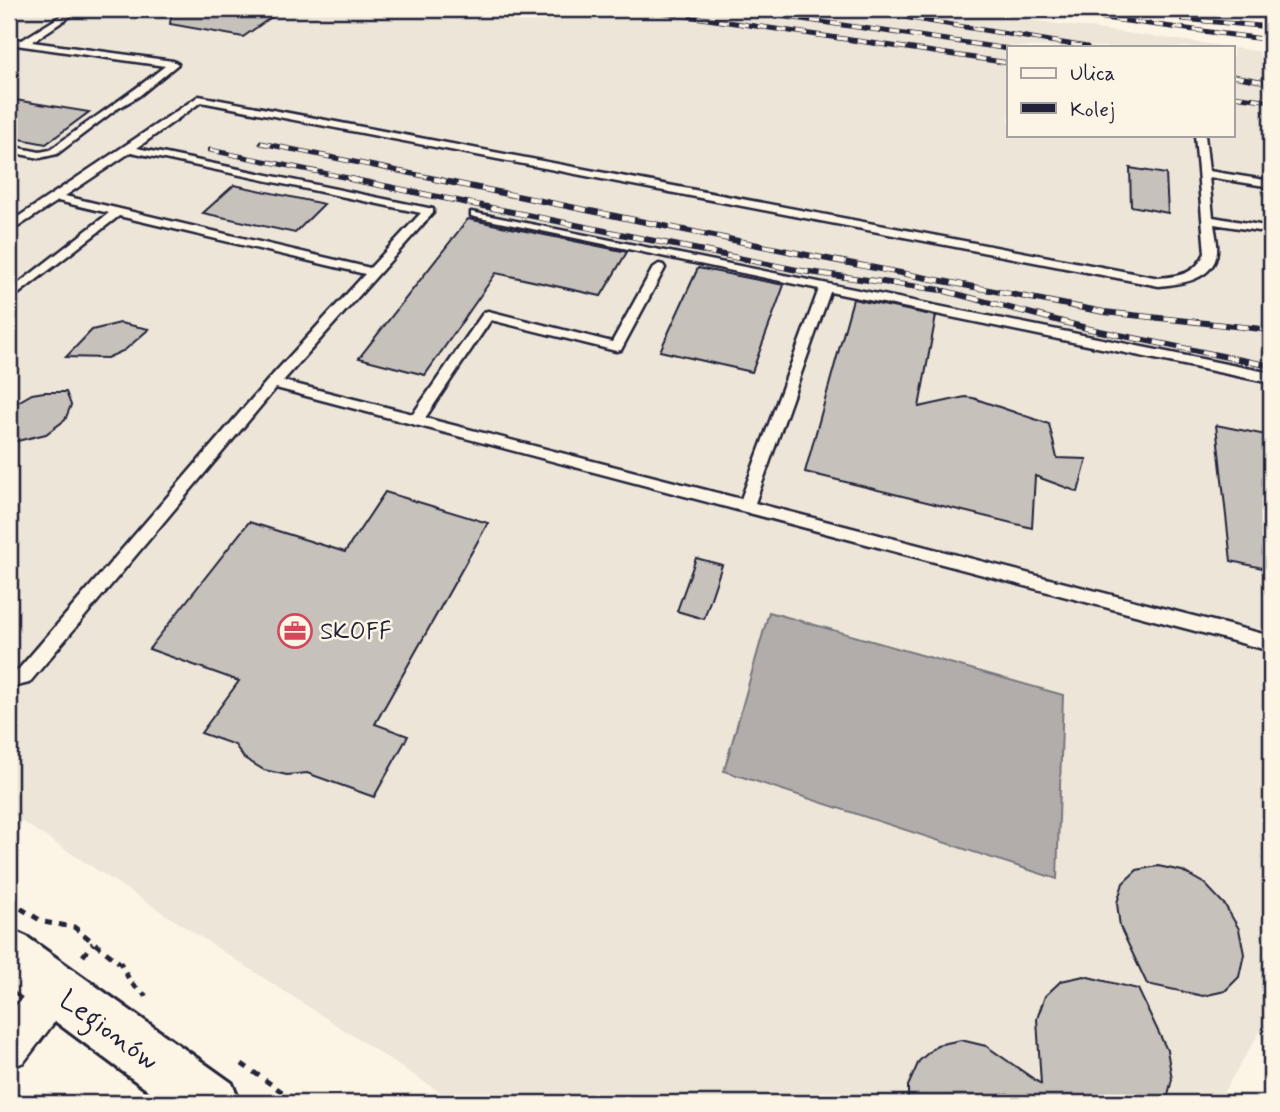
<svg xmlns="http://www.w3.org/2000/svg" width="1280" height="1112" font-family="Mynerve,sans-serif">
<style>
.built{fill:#ece5d8}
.water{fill:#b2adab;stroke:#78757e;stroke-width:2}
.building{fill:#c6c1bb;stroke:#22223b;stroke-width:2}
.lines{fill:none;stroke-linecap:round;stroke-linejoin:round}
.lane-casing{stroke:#22223b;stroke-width:5}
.street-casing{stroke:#22223b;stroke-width:5}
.secondary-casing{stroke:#22223b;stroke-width:6}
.path{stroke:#22223b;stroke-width:5;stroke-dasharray:7 7;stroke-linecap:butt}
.lane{fill:#fcf5e5;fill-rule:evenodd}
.street{fill:#fcf5e5;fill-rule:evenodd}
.secondary{fill:#fcf5e5;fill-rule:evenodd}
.rail-far1-casing{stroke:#22223b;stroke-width:5}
.rail-casing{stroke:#22223b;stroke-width:6}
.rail-far1{stroke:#fcf5e5;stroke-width:3.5;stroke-dasharray:10;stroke-linecap:butt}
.rail{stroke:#fcf5e5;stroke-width:4.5;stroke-dasharray:12;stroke-linecap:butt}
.labels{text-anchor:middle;stroke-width:5;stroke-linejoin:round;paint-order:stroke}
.poi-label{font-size:24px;fill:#22223b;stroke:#fcf5e5;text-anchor:start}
.near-street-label{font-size:28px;fill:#22223b;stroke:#fcf5e5}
</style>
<rect width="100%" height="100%" fill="#fcf5e5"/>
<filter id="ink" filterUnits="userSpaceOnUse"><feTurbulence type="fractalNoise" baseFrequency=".0143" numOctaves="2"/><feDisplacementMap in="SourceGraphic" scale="14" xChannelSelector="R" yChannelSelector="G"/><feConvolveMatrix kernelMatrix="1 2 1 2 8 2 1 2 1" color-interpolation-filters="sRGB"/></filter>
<g filter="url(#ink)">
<polygon class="built" points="9,9 945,9 1231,47 1009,47 1009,135 1233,135 1233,48 1271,53 1271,1013 1217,1103 588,1103 563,1092 558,1103 457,1103 9,813 9,253 16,247 9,245"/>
<polygon class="water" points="769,612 1063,695 1057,879 724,771"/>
<g class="building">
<polygon points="172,9 283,9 243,37 170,24"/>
<polygon points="9,99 89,112 46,144 9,137"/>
<polygon points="1130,168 1166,174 1168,213 1131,206"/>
<polygon points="234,185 324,204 295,233 203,213"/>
<polygon points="468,219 627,252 601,296 496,273 425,375 359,358"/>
<polygon points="698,268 784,285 752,372 660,351"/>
<polygon points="853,299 936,316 919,407 965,397 973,398 1049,424 1057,458 1087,459 1078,492 1035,476 1032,528 805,472"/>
<polygon points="120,323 149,329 125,350 107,358 66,357 92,330"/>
<polygon points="44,392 66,392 71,405 65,420 46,434 9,443 9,407 32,394"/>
<polygon points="1216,425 1271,436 1271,570 1231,561"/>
<polygon points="385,492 488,523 375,724 408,736 374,797 307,773 287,775 264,770 244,758 235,745 201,733 239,681 149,649 249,522 345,552"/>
<polygon points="696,558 722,565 704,619 677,611"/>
<polygon points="1158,866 1182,871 1205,884 1225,905 1239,929 1244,954 1239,977 1225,991 1203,996 1147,984 1120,927 1117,903 1123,883 1137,870"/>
<polygon points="1084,976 1138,989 1167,1050 1172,1079 1166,1103 908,1103 908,1086 919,1061 937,1045 961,1040 986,1046 1041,1084 1037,1019 1045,996 1061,981"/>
</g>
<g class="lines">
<g class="lane-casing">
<g id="lane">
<path d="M72,9H81L32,42L173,61L178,64L139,96L115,110L57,154L40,158L9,152V146L40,152L50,150C88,121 128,96 165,66L9,44V38L22,40Z"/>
<path d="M199,96L1159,278C1181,276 1195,274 1205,253L1195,135H1205L1209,171L1271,181V187L1209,177L1213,217L1271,227V233L1214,224C1215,232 1218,243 1217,252C1214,280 1181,284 1159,286L201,102L137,148L433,209V213L283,381L413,414L484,312L488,311L612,342L653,268L659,264L663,265L665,268L621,350L616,351L491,320L425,418L741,499L819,289L475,217L471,216V212L1271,373V383L830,292L755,503L1271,636V651L276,388L29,683L9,688V672L18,670L268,380L365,274L119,216L9,301V291L109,213L58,201L13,230L9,231V223ZM131,152L421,213L370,268L65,196Z"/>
</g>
</g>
<g class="street-casing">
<polygon id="street" points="55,969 69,975 75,989 69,1003 24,1062 9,1068 9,1014 41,975"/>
</g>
<g class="secondary-casing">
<polygon id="secondary" points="9,929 27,937 232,1083 240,1103 165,1103 9,987"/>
</g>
<g class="path">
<polyline points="9,901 43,922 74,927 121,964 131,983 146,996"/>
<polyline points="83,956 93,943"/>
<polyline points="242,1064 298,1103"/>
</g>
<use href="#lane" class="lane"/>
<use href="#street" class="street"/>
<use href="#secondary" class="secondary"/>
<g class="rail-far1-casing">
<g id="rail-far1">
<polyline points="639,9 1009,63"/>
<polyline points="732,9 1009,49"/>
<polyline points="854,9 1087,47"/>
<polyline points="1035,9 1271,40"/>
<polyline points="1151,9 1196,15"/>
<polyline points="1183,19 1271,27"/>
<polyline points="1233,76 1271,83"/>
<polyline points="1233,96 1271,101"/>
<polyline points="261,143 443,180"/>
<polyline points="210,150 358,180"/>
</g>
</g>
<g class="rail-casing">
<g id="rail">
<polyline points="350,179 802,271 941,290"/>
<polyline points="434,179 807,255 1104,312 1271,330"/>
<polyline points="945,291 1090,329 1271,366"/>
</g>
</g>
<use href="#rail-far1" class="rail-far1"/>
<use href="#rail" class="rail"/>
</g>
</g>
<defs>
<g id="office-ring" transform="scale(1.75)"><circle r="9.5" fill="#fcf5e5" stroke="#d1495b" stroke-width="1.5"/><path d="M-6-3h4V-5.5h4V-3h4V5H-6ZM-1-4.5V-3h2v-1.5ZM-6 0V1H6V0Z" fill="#d1495b"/></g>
</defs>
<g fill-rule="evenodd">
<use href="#office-ring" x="295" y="631"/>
</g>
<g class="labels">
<g class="poi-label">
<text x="320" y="639">SKOFF</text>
</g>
<g class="near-street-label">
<text transform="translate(110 1029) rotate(36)" y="10">Legionów</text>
</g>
</g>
<rect width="1280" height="1112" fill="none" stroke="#fcf5e5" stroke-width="35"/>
<rect x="18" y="18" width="1245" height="1077" fill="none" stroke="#22223b" stroke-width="2.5" filter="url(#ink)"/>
<rect x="1007" y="46" width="228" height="91" fill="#fcf5e5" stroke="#a5a1a1" stroke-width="2"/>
<rect x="1021" y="68" width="35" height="10" fill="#fcf5e5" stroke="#a5a1a1" stroke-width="2"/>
<text x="1070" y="80" font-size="21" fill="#22223b">Ulica</text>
<rect x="1021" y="103" width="35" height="10" fill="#22223b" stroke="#a5a1a1" stroke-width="2"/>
<text x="1070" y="116" font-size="21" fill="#22223b">Kolej</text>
</svg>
